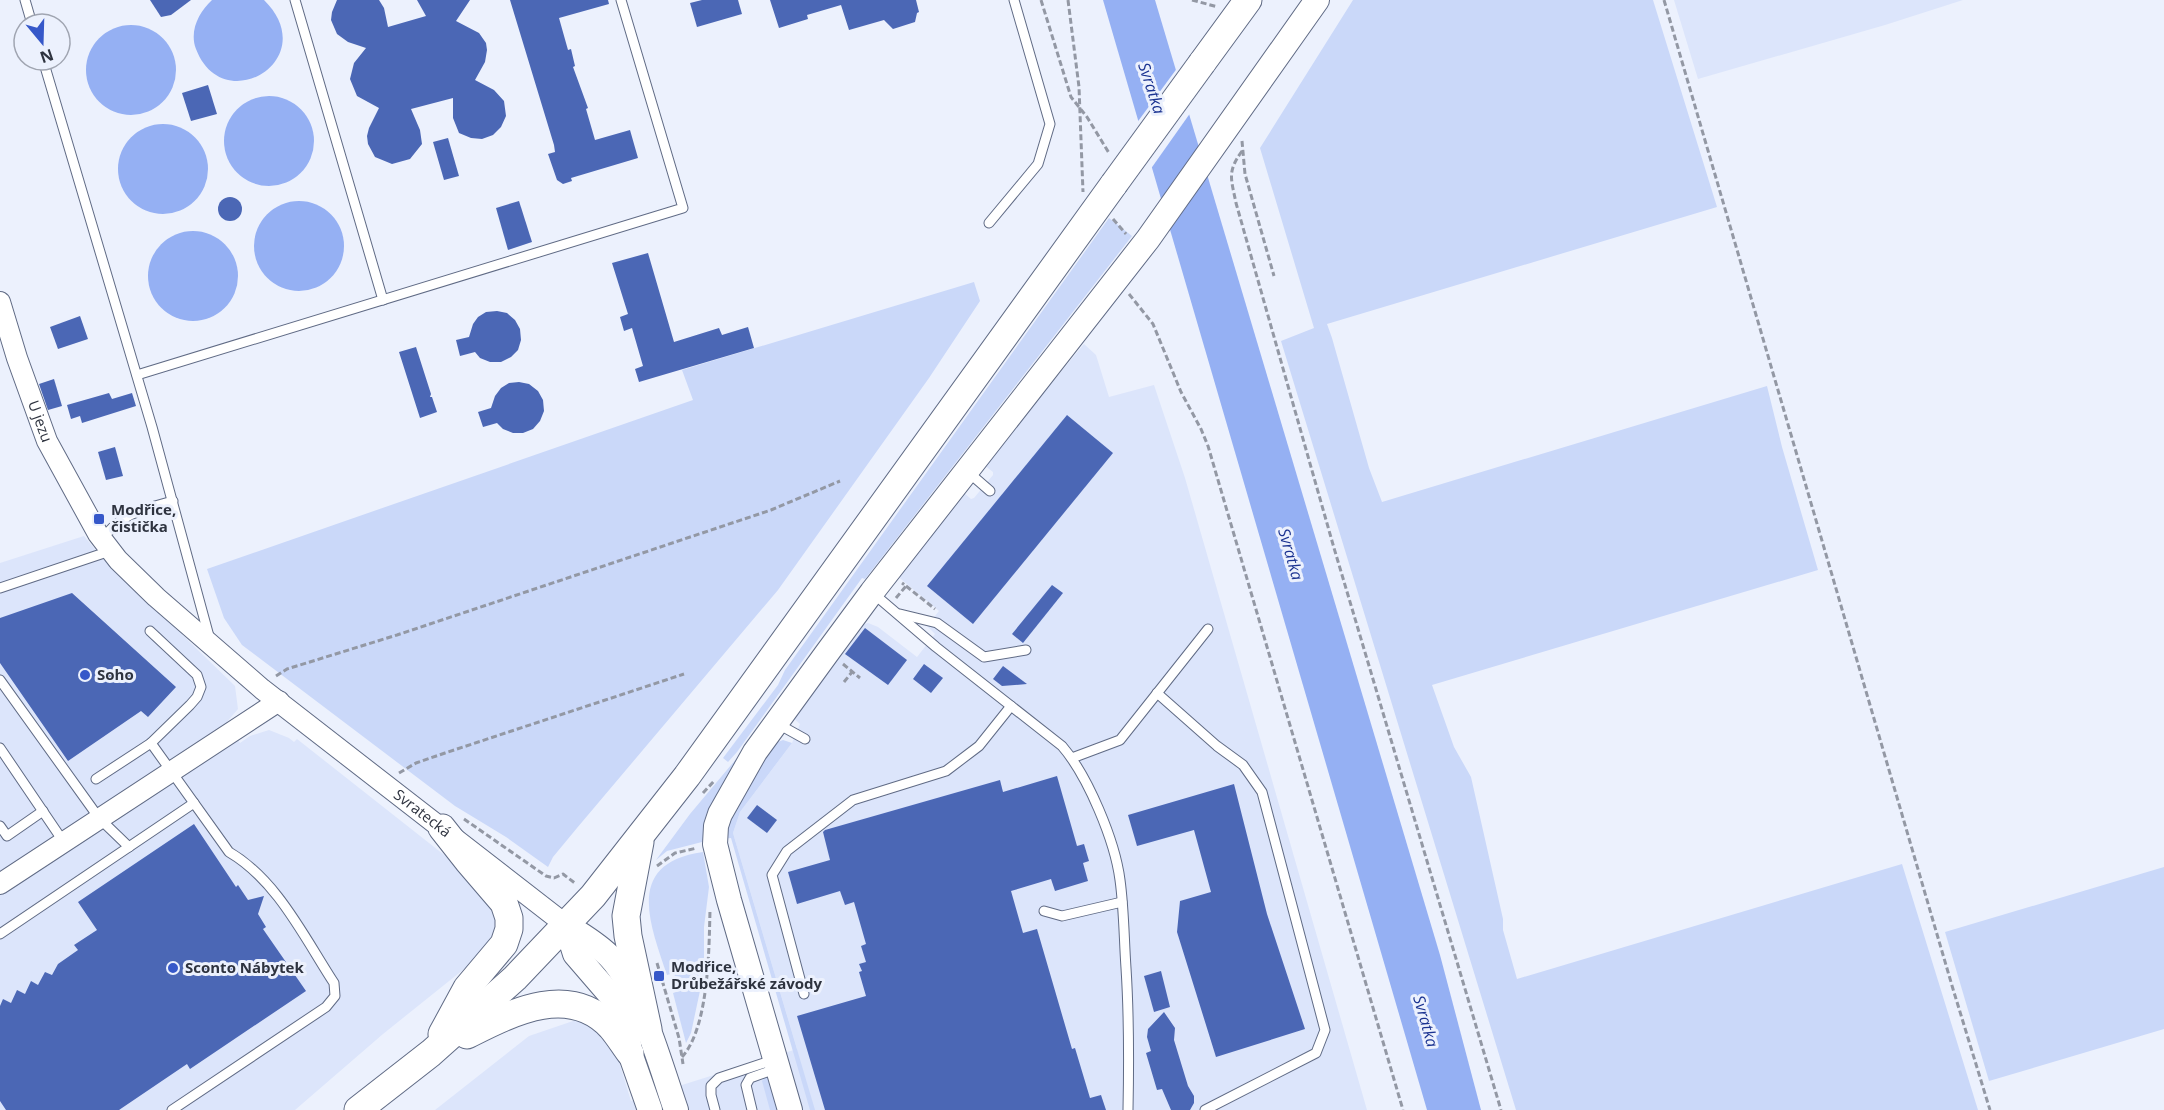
<svg xmlns="http://www.w3.org/2000/svg" width="2164" height="1110" font-family="'Open Sans',sans-serif">
<style>
.built{fill:#dce5fb}
.green{fill:#cad8f9}
.water{fill:#95b0f3}
.pier{fill:#ecf1fd}
.building{fill:#4b67b5}
.lines{fill:none;stroke-linecap:round;stroke-linejoin:round}
.service-casing{stroke:#606b85;stroke-width:11}
.minor-casing{stroke:#606b85;stroke-width:22}
.tertiary-casing{stroke:#606b85;stroke-width:26}
.secondary-casing{stroke:#606b85;stroke-width:29}
.path{stroke:#9398a4;stroke-width:3;stroke-dasharray:6 3;stroke-linecap:butt}
.service{stroke:#fff;stroke-width:9}
.minor{stroke:#fff;stroke-width:20}
.tertiary{stroke:#fff;stroke-width:24}
.secondary{stroke:#fff;stroke-width:27}
.secondary-bridge-casing{stroke:#606b85;stroke-width:29;stroke-linecap:butt}
.secondary-bridge{stroke:#fff;stroke-width:27}
.poi-dot{fill:#3658c9;stroke:#ecf1fd;stroke-width:2}
.labels{text-anchor:middle;stroke-width:6;stroke-linejoin:round;paint-order:stroke}
.street-label{font-size:15px;fill:#2e333f;stroke:#ecf1fd}
.poi-label{font-size:15px;font-weight:bold;fill:#2e333f;stroke:#ecf1fd;text-anchor:start}
.water-label{font-size:16px;font-style:italic;fill:#1b3391;stroke:#ecf1fd}
</style>
<rect width="100%" height="100%" fill="#ecf1fd"/>
<g class="built">
<polygon points="1674,0 1963,0 1885,25 1698,79"/>
<polygon points="1084,344 1096,355 1109,397 1154,385 1185,478 1367,1110 435,1110 529,1036 576,1020 587,1023 599,1031 616,1052 631,1101 797,1049 733,833 740,812 792,743 800,724 791,716 851,628 868,623 878,627 917,657 935,634 927,626 939,611 895,574 963,492 971,499 974,498 993,475 993,472 984,465"/>
<polygon points="84,536 99,554 235,686 238,709 226,723 240,743 250,736 269,730 289,738 294,742 297,739 476,880 505,915 484,953 383,1034 295,1110 0,1110 0,563"/>
</g>
<g class="green">
<polygon points="1353,0 1653,0 1717,207 1327,324 1332,338 1369,468 1382,502 1767,386 1782,447 1818,570 1432,685 1454,747 1471,777 1503,919 1503,930 1517,979 1902,864 1978,1110 1516,1110 1281,341 1314,328 1260,148"/>
<polygon points="1109,218 1132,236 865,579 862,578 737,752 728,762 723,758 778,685 785,670"/>
<polygon points="974,282 980,301 929,378 778,590 577,828 553,857 548,867 506,837 455,806 242,645 224,618 207,569 693,400 682,370"/>
<polygon points="783,740 792,743 740,812 733,833 815,1110 810,1110 731,838 722,839 727,820 775,743"/>
<polygon points="742,752 702,842 667,851 656,860 690,814"/>
<path d="M703,852L709,887L704,927V972L691,1033L686,1043L673,993L679,991L674,973L667,975C649,922 625,863 703,852Z"/>
<polygon points="2164,867 2164,1029 1989,1081 1945,932"/>
<polygon points="767,1075 770,1077 781,1110 770,1110 762,1081"/>
</g>
<g class="water">
<path d="M212,0H264C324,59 223,120 196,49C189,31 199,12 212,0Z"/>
<polygon points="1103,0 1155,0 1440,955 1481,1110 1427,1110"/>
<circle cx="131" cy="70" r="45"/>
<circle cx="269" cy="141" r="45"/>
<circle cx="163" cy="169" r="45"/>
<circle cx="299" cy="246" r="45"/>
<circle cx="193" cy="276" r="45"/>
</g>
<polygon class="pier" points="1178,67 1191,112 1150,170 1136,124"/>
<g class="building">
<polygon points="150,0 191,0 171,15 161,17"/>
<polygon points="337,0 379,0 384,8 388,27 426,16 417,0 470,0 456,21 479,33 486,43 487,50 485,62 475,80 494,90 504,101 506,116 501,127 493,135 482,139 471,138 459,133 453,118 453,98 411,109 420,130 422,144 410,159 392,164 375,157 368,144 367,136 369,128 379,108 357,96 350,79 354,63 366,48 348,42 337,34 331,20 332,12"/>
<polygon points="510,0 608,0 609,4 559,18 568,50 571,49 575,66 573,67 588,108 586,109 595,140 630,130 638,158 571,178 572,181 563,184 557,180 548,154 555,152 554,145"/>
<polygon points="702,0 738,0 742,14 697,27 690,3"/>
<polygon points="770,0 916,0 919,12 917,13 915,22 893,29 884,20 849,30 841,5 807,15 808,19 779,28"/>
<polygon points="208,85 217,114 191,121 182,93"/>
<polygon points="448,138 459,176 444,180 433,142"/>
<circle cx="230" cy="209" r="12"/>
<polygon points="519,201 532,242 508,250 496,208"/>
<polygon points="648,253 674,342 719,328 722,335 748,327 754,348 639,382 635,369 643,366 632,328 624,331 620,317 628,314 612,263"/>
<polygon points="497,311 507,313 515,320 520,329 521,340 518,350 511,357 501,362 490,362 480,358 475,352 460,356 456,340 469,337 473,324 478,317 486,312"/>
<polygon points="80,316 88,339 58,349 50,327"/>
<polygon points="416,347 431,394 430,397 432,397 437,412 420,418 399,352"/>
<polygon points="54,379 62,406 48,410 39,384"/>
<polygon points="519,382 529,384 538,391 543,400 544,411 540,421 533,429 523,433 513,433 503,429 497,423 483,427 478,412 491,408 495,396 501,388 509,383"/>
<polygon points="109,393 112,399 132,393 136,406 82,423 80,416 71,419 67,405"/>
<polygon points="1067,415 1113,453 973,624 927,586"/>
<polygon points="115,447 123,476 106,480 98,452"/>
<polygon points="1052,585 1063,593 1023,643 1012,634"/>
<polygon points="72,593 176,687 148,717 141,711 68,761 0,663 0,618"/>
<polygon points="865,628 907,660 888,685 845,654"/>
<polygon points="924,664 943,678 931,693 913,679"/>
<polygon points="1003,666 1027,684 1002,686 993,679"/>
<polygon points="1057,776 1077,846 1084,844 1089,861 1083,863 1088,881 1055,891 1051,879 1011,891 1023,933 1037,929 1072,1049 1075,1048 1090,1098 1101,1095 1106,1110 825,1110 797,1016 866,996 859,972 862,971 859,964 866,962 861,946 866,944 854,902 845,905 840,891 797,904 788,872 830,860 823,832 825,830 1000,780 1003,792"/>
<polygon points="1234,784 1267,914 1305,1029 1216,1057 1177,932 1180,901 1211,892 1194,830 1137,846 1128,815"/>
<polygon points="757,805 777,820 767,833 747,818"/>
<polygon points="194,824 236,887 238,885 248,900 264,896 258,914 266,927 263,929 306,991 190,1069 187,1064 119,1110 6,1110 0,1101 0,1006 3,999 11,1003 17,990 25,994 31,981 38,985 45,972 52,975 58,964 78,950 74,945 97,930 78,902"/>
<polygon points="1161,971 1170,1007 1154,1012 1144,976"/>
<polygon points="1164,1012 1175,1028 1174,1040 1188,1086 1194,1096 1194,1103 1190,1110 1171,1110 1162,1089 1157,1090 1146,1053 1151,1051 1147,1037 1148,1029"/>
</g>
<g class="lines">
<g class="service-casing">
<g id="service">
<polyline points="25,0 32,24"/>
<polyline points="295,0 383,300"/>
<polyline points="43,60 152,427 210,640"/>
<polyline points="989,223 1038,164 1050,124 1014,0"/>
<polyline points="137,375 683,208 621,0"/>
<polyline points="967,471 990,491"/>
<path d="M102,540C119,514 144,509 173,501"/>
<polyline points="0,588 110,551"/>
<path d="M874,594L936,647L1062,746C1088,776 1115,841 1120,880C1124,909 1124,939 1126,968C1129,1015 1129,1062 1128,1110"/>
<polyline points="900,614 937,623 984,657 1026,650"/>
<polyline points="0,680 99,818 129,847"/>
<polyline points="1157,693 1217,746 1243,765 1262,792 1325,1030 1316,1053 1205,1110"/>
<polyline points="778,724 805,739"/>
<path d="M151,743L229,852C277,880 304,937 334,983L335,996L326,1007L172,1110"/>
<polyline points="0,748 63,841"/>
<polyline points="1072,758 1120,740 1208,629"/>
<polyline points="96,779 151,743 190,705 197,697 201,687 197,675 150,631"/>
<polyline points="0,826 7,836 43,811"/>
<polyline points="1044,911 1062,916 1122,902"/>
<polyline points="0,934 194,803"/>
<polyline points="804,994 772,875 787,851 853,800 946,771 979,746 1011,706"/>
<polyline points="715,1110 711,1095 711,1086 719,1078 773,1060"/>
<polyline points="752,1110 746,1085 750,1078 778,1068"/>
</g>
</g>
<g class="minor-casing">
<g id="minor">
<path id="s1" d="M0,302L17,358L47,441L98,534L118,560L156,597L262,689L566,925"/>
<polyline points="0,884 279,701"/>
</g>
</g>
<g class="tertiary-casing">
<g id="tertiary">
<path d="M566,925C581,935 598,944 611,958C640,990 661,1067 676,1110"/>
<polyline points="566,925 575,954 619,1005 627,1027 630,1053 650,1110"/>
<polyline points="790,1110 729,900 715,844 716,826 720,814 755,752 827,653 872,592 1148,239 1317,0"/>
</g>
</g>
<g class="secondary-casing">
<g id="secondary">
<polyline points="1202,63 1248,0"/>
<polyline points="640,842 626,916 628,936 648,1029"/>
<polyline points="442,1034 467,988 504,944 509,929 509,918 504,903 468,861 442,828"/>
<path d="M467,1035C511,1013 569,982 611,1027C618,1035 624,1045 630,1053"/>
<polyline points="358,1110 431,1053 515,978 593,896 687,776 1114,184"/>
</g>
</g>
<g class="path">
<polyline points="1041,0 1071,97 1087,117 1109,153"/>
<polyline points="1068,0 1079,87 1083,192"/>
<polyline points="1192,0 1218,7"/>
<polyline points="1664,0 1953,989 1990,1110"/>
<polyline points="1242,141 1245,174 1274,276"/>
<path d="M1242,151C1227,172 1231,178 1236,203L1334,548L1501,1110"/>
<polyline points="1113,219 1126,234"/>
<polyline points="1129,294 1153,324 1181,392 1201,429 1208,446 1403,1110"/>
<polyline points="906,586 935,609"/>
<polyline points="896,598 906,586 902,583"/>
<polyline points="843,664 860,678"/>
<polyline points="276,676 287,669 397,635 771,510 840,481"/>
<polyline points="844,682 852,672"/>
<polyline points="399,773 416,763 445,753 684,674"/>
<polyline points="703,793 715,780"/>
<polyline points="464,819 546,876 554,878 563,874 576,884"/>
<polyline points="657,866 675,853 697,848"/>
<polyline points="657,963 679,1038 683,1064"/>
<path d="M682,1057C709,1027 709,949 710,910"/>
</g>
<use href="#service" class="service"/>
<use href="#minor" class="minor"/>
<use href="#tertiary" class="tertiary"/>
<use href="#secondary" class="secondary"/>
<g class="secondary-bridge-casing">
<polyline id="secondary-bridge" points="1114,184 1202,63"/>
</g>
<use href="#secondary-bridge" class="secondary-bridge"/>
</g>
<g class="poi-dot">
<rect x="93" y="513" width="12" height="12" rx="3"/>
<circle cx="85" cy="675" r="6"/>
<circle cx="173" cy="968" r="6"/>
<rect x="653" y="970" width="12" height="12" rx="3"/>
</g>
<g class="labels">
<g class="street-label">
<text dy="5" stroke="none"><textPath href="#s1" startOffset="126">U jezu</textPath></text>
<text dy="5" stroke="none"><textPath href="#s1" startOffset="682">Svratecká</textPath></text>
</g>
<g class="poi-label">
<text x="111" y="515">Modřice,<tspan x="111" dy="17">čistička</tspan></text>
<text x="97" y="680">Soho</text>
<text x="671" y="972">Modřice,<tspan x="671" dy="17">Drůbežářské závody</tspan></text>
<text x="185" y="973">Sconto Nábytek</text>
</g>
<g class="water-label">
<text transform="translate(1152 88) rotate(72)" y="6">Svratka</text>
<text transform="translate(1291 554) rotate(74)" y="6">Svratka</text>
<text transform="translate(1426 1021) rotate(74)" y="6">Svratka</text>
</g>
</g>
<g transform="translate(42 42) rotate(161)"><circle r="28" fill="#ecf1fd" stroke="#a0a5b1" stroke-width="1.5"/>
<path d="M0-4.5L10 22L0 15L-10 22Z" fill="#3658c9"/>
<text y="-9" font-size="16" font-weight="bold" text-anchor="middle" fill="#2e333f">N</text>
</g>
</svg>
